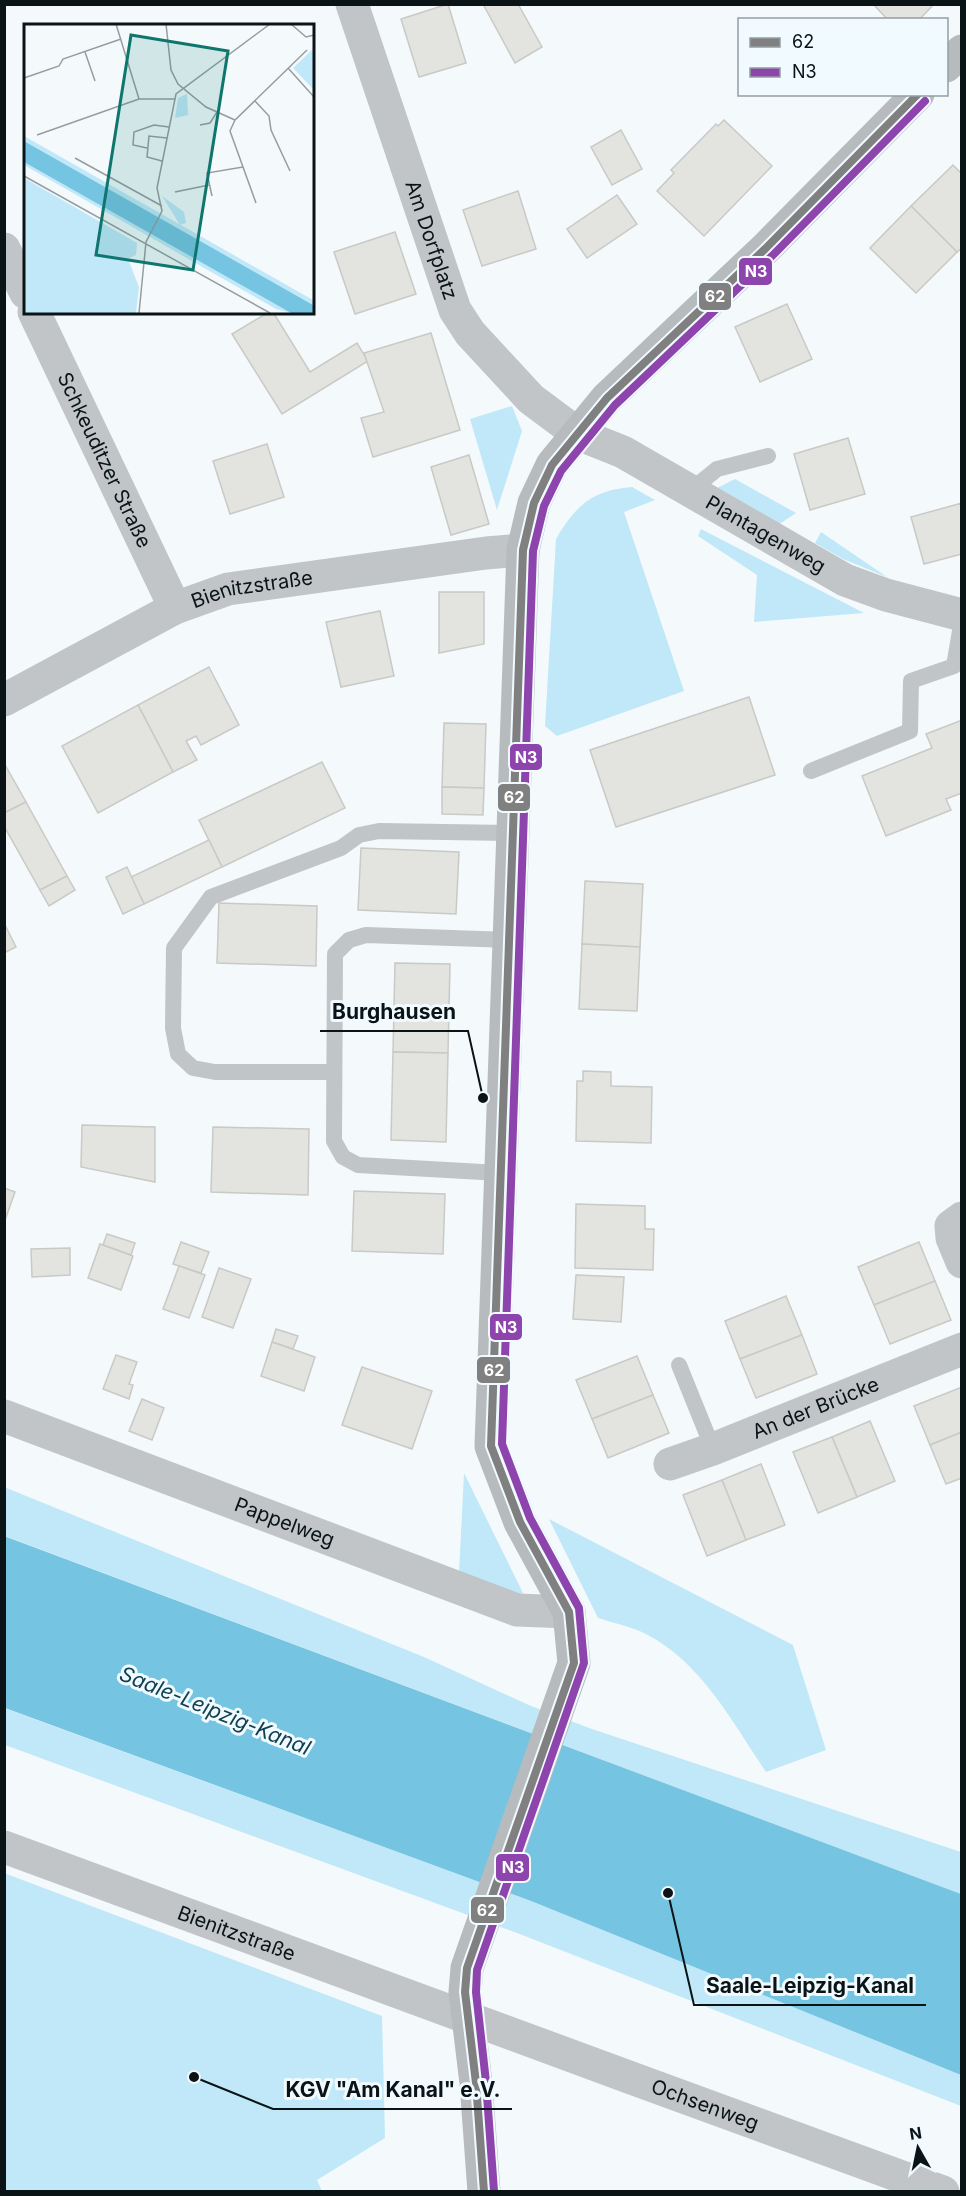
<svg xmlns="http://www.w3.org/2000/svg" width="966" height="2196" font-family="Inter,sans-serif">
<style>
.green{fill:#c1e8f9}
.water{fill:#75c4e1}
.building{fill:#e3e3e0;stroke:#c9c9c6;stroke-width:1.5}
.lines{fill:none;stroke-linecap:round;stroke-linejoin:round}
.lane{stroke:#c1c5c7;stroke-width:16}
.street{stroke:#c1c5c7;stroke-width:33}
.secondary{stroke:#b7bbbd;stroke-width:33}
.bus-1-casing{stroke:#f0faff;stroke-width:12}
.bus-2-casing{stroke:#f0faff;stroke-width:12}
.bus-1{stroke:#808080;stroke-width:8}
.bus-2{stroke:#8e44ad;stroke-width:8}
.labels{text-anchor:middle;stroke-width:6;stroke-linejoin:round;paint-order:stroke}
.street-label{font-size:20px;fill:#0a1417;stroke:#f0faff}
.water-label{font-size:21px;font-style:italic;fill:#114151;stroke:#f0faff}
.inset-road{fill:none;stroke:#969da0;stroke-width:1.5}
.view{fill:#0f766e;fill-opacity:0.15;stroke:#0f766e;stroke-width:3}
.inset-edge{fill:none;stroke:#0a1417;stroke-width:3}
.leader{fill:none;stroke:#0a1417;stroke-width:2}
.callout-dot{fill:#0a1417;stroke:#f0faff;stroke-width:2}
.callout-label{font-size:21px;text-anchor:middle;font-weight:bold;fill:#0a1417;stroke:#f0faff;stroke-width:6;stroke-linejoin:round;paint-order:stroke}
.line-badge{stroke:#f0faff;stroke-width:2}
.badge-label{font-size:16px;text-anchor:middle;font-weight:bold;fill:#fff}
</style>
<rect width="100%" height="100%" fill="#f4f9fc"/>
<g class="green">
<polygon points="512,406 522,431 497,510 470,419"/>
<polygon points="735,479 796,513 778,525 717,488"/>
<path d="M632,487L655,500L624,512L684,691L557,736L545,726L556,539C576,505 593,490 632,487Z"/>
<polygon points="701,529 864,613 754,622 757,575 698,536"/>
<polygon points="821,532 887,577 843,559 815,543"/>
<polygon points="464,1473 525,1597 459,1573"/>
<polygon points="4,1487 424,1657 531,1706 592,1729 961,1852 961,1894 5,1536"/>
<path d="M549,1519L793,1645L826,1750L766,1772C733,1723 701,1662 646,1634C632,1627 614,1623 598,1618Z"/>
<polygon points="4,1708 531,1901 961,2075 961,2106 517,1933 5,1745"/>
<polygon points="4,1873 382,2016 385,2138 317,2180 322,2191 5,2191"/>
</g>
<polygon class="water" points="4,1536 961,1894 961,2075 531,1901 5,1708"/>
<g class="building">
<polygon points="448,4 466,63 419,77 401,19"/>
<polygon points="483,4 518,4 542,47 515,63"/>
<polygon points="877,4 934,4 919,20 888,20 875,6"/>
<polygon points="724,120 772,166 704,236 657,191 674,173 671,170 716,124 718,126"/>
<polygon points="621,130 642,169 612,185 591,147"/>
<polygon points="953,165 962,174 962,248 957,252 911,206"/>
<polygon points="518,191 536,249 482,266 463,210"/>
<polygon points="617,195 637,224 587,258 567,229"/>
<polygon points="911,206 957,252 916,293 870,248"/>
<polygon points="395,232 416,294 355,314 334,252"/>
<polygon points="787,304 812,359 760,382 735,327"/>
<polygon points="269,312 273,312 310,372 357,343 368,361 282,414 232,334"/>
<polygon points="431,333 460,430 373,457 361,418 384,412 364,353"/>
<polygon points="848,438 865,494 810,510 794,454"/>
<polygon points="267,444 284,497 230,514 213,461"/>
<polygon points="469,455 489,524 451,535 431,467"/>
<polygon points="962,503 962,554 924,564 911,517"/>
<polygon points="439,592 484,592 484,644 439,653"/>
<polygon points="380,611 394,676 341,687 326,622"/>
<polygon points="209,667 239,725 201,745 196,736 186,741 197,760 173,772 138,705"/>
<polygon points="749,697 775,775 616,827 590,750"/>
<polygon points="138,705 173,772 98,813 62,746"/>
<polygon points="962,720 962,793 946,799 951,810 886,836 862,776 932,748 926,734"/>
<polygon points="444,723 486,724 484,788 442,787"/>
<polygon points="322,762 345,808 222,867 199,820"/>
<polygon points="4,763 26,802 4,813"/>
<polygon points="442,787 484,788 483,815 442,814"/>
<polygon points="26,802 67,876 40,890 4,826 4,813"/>
<polygon points="209,840 222,867 144,904 131,877"/>
<polygon points="361,848 459,852 456,914 358,910"/>
<polygon points="127,867 144,904 123,914 106,877"/>
<polygon points="67,876 75,890 49,906 40,890"/>
<polygon points="585,881 643,884 640,947 582,944"/>
<polygon points="219,903 317,906 316,966 217,963"/>
<polygon points="5,925 16,947 4,953 4,925"/>
<polygon points="582,944 640,947 637,1011 579,1009"/>
<polygon points="395,963 450,964 448,1053 393,1052"/>
<polygon points="393,1052 448,1053 446,1142 391,1140"/>
<polygon points="583,1071 611,1072 611,1086 652,1087 651,1143 576,1141 577,1081 583,1081"/>
<polygon points="82,1125 155,1127 155,1182 81,1167"/>
<polygon points="213,1127 309,1129 308,1195 211,1192"/>
<polygon points="4,1188 15,1192 4,1223"/>
<polygon points="354,1191 445,1194 443,1254 352,1251"/>
<polygon points="576,1204 645,1206 645,1229 654,1229 653,1270 575,1268"/>
<polygon points="107,1234 135,1243 131,1255 103,1245"/>
<polygon points="181,1242 209,1252 201,1273 173,1264"/>
<polygon points="919,1242 935,1281 874,1305 858,1267"/>
<polygon points="100,1244 133,1256 121,1290 88,1278"/>
<polygon points="70,1248 70,1275 32,1277 31,1249"/>
<polygon points="179,1266 205,1275 189,1318 163,1309"/>
<polygon points="219,1268 251,1279 233,1328 202,1317"/>
<polygon points="576,1275 624,1277 621,1322 573,1319"/>
<polygon points="935,1281 951,1320 890,1344 874,1305"/>
<polygon points="786,1296 802,1335 740,1359 725,1321"/>
<polygon points="276,1329 298,1336 293,1349 272,1342"/>
<polygon points="802,1335 817,1374 756,1398 740,1359"/>
<polygon points="272,1342 315,1357 304,1391 261,1376"/>
<polygon points="116,1355 137,1362 129,1384 133,1385 129,1399 103,1389"/>
<polygon points="637,1356 653,1395 592,1419 576,1380"/>
<polygon points="362,1367 432,1391 412,1449 342,1425"/>
<polygon points="962,1387 962,1432 930,1445 914,1406"/>
<polygon points="653,1395 669,1433 608,1458 592,1419"/>
<polygon points="142,1399 164,1408 152,1440 129,1431"/>
<polygon points="870,1421 895,1481 857,1497 832,1437"/>
<polygon points="962,1432 962,1478 946,1484 930,1445"/>
<polygon points="832,1437 857,1497 818,1513 793,1452"/>
<polygon points="761,1464 785,1525 746,1540 722,1480"/>
<polygon points="722,1480 746,1540 707,1556 683,1495"/>
</g>
<g class="lines">
<g class="lane">
<polyline points="690,491 717,469 768,456"/>
<polyline points="811,771 910,731 911,681 954,666 962,619"/>
<polyline points="332,1072 215,1072 193,1068 178,1054 173,1028 174,948 211,897 341,848 359,835 379,831 513,833"/>
<polyline points="500,1173 358,1165 343,1157 334,1141 335,954 349,940 366,935 509,940"/>
<polyline points="679,1365 713,1449"/>
</g>
<g class="street">
<path id="s1" d="M352,4L455,310L470,333L531,399L578,434L623,452L845,580L886,595L962,615"/>
<polyline points="4,249 26,293"/>
<path id="s2" d="M34,312L175,608"/>
<path id="s3" d="M4,700L175,608L228,589L486,553L523,550"/>
<polyline points="962,1218 951,1226 952,1238 962,1262"/>
<path id="s4" d="M4,1416L517,1610L569,1612"/>
<path id="s5" d="M670,1464L713,1449L962,1349"/>
<path id="s6" d="M4,1847C317,1964 630,2077 943,2192"/>
</g>
<g class="secondary">
<polyline points="946,66 962,51"/>
<polyline points="484,2192 476,2083 465,1992 467,1968 574,1663 569,1612 520,1522 491,1446 523,550 534,503 552,465 607,398 765,249 918,94"/>
</g>
<g class="bus-1-casing">
<polyline id="bus-1" points="484,2192 476,2083 465,1992 467,1968 574,1663 569,1612 520,1522 491,1446 523,550 534,503 552,465 607,398 765,249 918,94"/>
</g>
<g class="bus-2-casing">
<polyline id="bus-2" points="494,2191 486,2082 476,1992 477,1970 584,1663 579,1608 530,1518 502,1444 533,551 544,506 561,471 615,405 772,256 925,101"/>
</g>
<use href="#bus-1" class="bus-1"/>
<use href="#bus-2" class="bus-2"/>
</g>
<g class="labels">
<g class="street-label">
<text dy="7" stroke="none"><textPath href="#s1" startOffset="249">Am Dorfplatz</textPath></text>
<text dy="7" stroke="none"><textPath href="#s2" startOffset="164">Schkeuditzer Straße</textPath></text>
<text dy="7" stroke="none"><textPath href="#s1" startOffset="712">Plantagenweg</textPath></text>
<text dy="7" stroke="none"><textPath href="#s3" startOffset="274">Bienitzstraße</textPath></text>
<text dy="7" stroke="none"><textPath href="#s5" startOffset="156">An der Brücke</textPath></text>
<text dy="7" stroke="none"><textPath href="#s4" startOffset="300">Pappelweg</textPath></text>
<text dy="7" stroke="none"><textPath href="#s6" startOffset="248">Bienitzstraße</textPath></text>
<text dy="7" stroke="none"><textPath href="#s6" startOffset="747">Ochsenweg</textPath></text>
</g>
<g class="water-label">
<text transform="translate(215 1711) rotate(22)" y="7">Saale-Leipzig-Kanal</text>
</g>
</g>
<g transform="translate(24 24)">
<rect width="290" height="290" fill="#f4f9fc"/>
<path d="M289,25V65L269,44ZM163,70L164,91L151,94L154,74ZM0,112L289,276V281L0,117ZM0,138L130,210L267,289L252,285L0,141ZM0,154L113,219L112,231L104,235L115,263L112,289H0ZM138,172L160,188L162,199L156,201Z" fill="#c1e8f9"/>
<path d="M0,117L289,281V289H267L0,138Z" fill="#75c4e1"/>
<path class="inset-road" d="M92,0L115,75M142,0L147,46L154,60L182,83L211,96L283,26M267,0L282,13L290,11M61,28L71,57M264,44L290,73M0,54L35,42L39,35L97,15M231,77L245,92L247,106L266,147M211,96L206,107L232,179M176,101L186,99L193,88M13,111L115,75H151M123,124L109,121L110,108L130,101L145,103M51,134L138,182M138,137L123,133L125,112L143,114M0,152L246,289M151,168L185,161M188,172L183,149L219,143M115,289L122,218L138,187L133,164L152,70L246,0"/>
<path class="view" d="M107,11L204,27L169,246L72,231Z"/>
<rect width="290" height="290" class="inset-edge"/>
</g>
<path class="leader" d="M483 1098L468 1031H320M668 1893L694 2005H926M194 2077L273 2109H512"/>
<g class="callout-dot">
<circle cx="483" cy="1098" r="6"/>
<circle cx="668" cy="1893" r="6"/>
<circle cx="194" cy="2077" r="6"/>
</g>
<g class="callout-label">
<text x="394" y="1019">Burghausen</text>
<text x="810" y="1993">Saale-Leipzig-Kanal</text>
<text x="393" y="2097">KGV "Am Kanal" e.V.</text>
</g>
<g class="line-badge">
<rect x="738" y="257" width="35" height="29" rx="6" fill="#8e44ad"/>
<rect x="698" y="282" width="34" height="29" rx="6" fill="#808080"/>
<rect x="509" y="743" width="34" height="28" rx="6" fill="#8e44ad"/>
<rect x="497" y="783" width="34" height="29" rx="6" fill="#808080"/>
<rect x="489" y="1313" width="34" height="28" rx="6" fill="#8e44ad"/>
<rect x="476" y="1356" width="35" height="28" rx="6" fill="#808080"/>
<rect x="495" y="1853" width="35" height="29" rx="6" fill="#8e44ad"/>
<rect x="470" y="1896" width="35" height="28" rx="6" fill="#808080"/>
</g>
<g class="badge-label">
<text x="756" y="277">N3</text>
<text x="715" y="302">62</text>
<text x="526" y="763">N3</text>
<text x="514" y="803">62</text>
<text x="506" y="1333">N3</text>
<text x="494" y="1376">62</text>
<text x="513" y="1873">N3</text>
<text x="487" y="1916">62</text>
</g>
<rect width="966" height="2196" fill="none" stroke="#0a1417" stroke-width="12"/>
<rect x="738" y="18" width="210" height="78" fill="#f0faff" stroke="#949ea2" stroke-width="1.5"/>
<rect x="750" y="38" width="30" height="9" fill="#808080" stroke="#949ea2" stroke-width="1.5"/>
<text x="792" y="48" font-size="18" fill="#0a1417">62</text>
<rect x="750" y="68" width="30" height="9" fill="#8e44ad" stroke="#949ea2" stroke-width="1.5"/>
<text x="792" y="78" font-size="18" fill="#0a1417">N3</text>
<g transform="translate(918 2148) rotate(351)" stroke="#f0faff" stroke-width="4.5" paint-order="stroke">
<path d="M0-4.5L10 22L0 15L-10 22Z" fill="#0a1417"/>
<text y="-9" font-size="16" font-weight="bold" text-anchor="middle" fill="#0a1417">N</text>
</g>
</svg>
